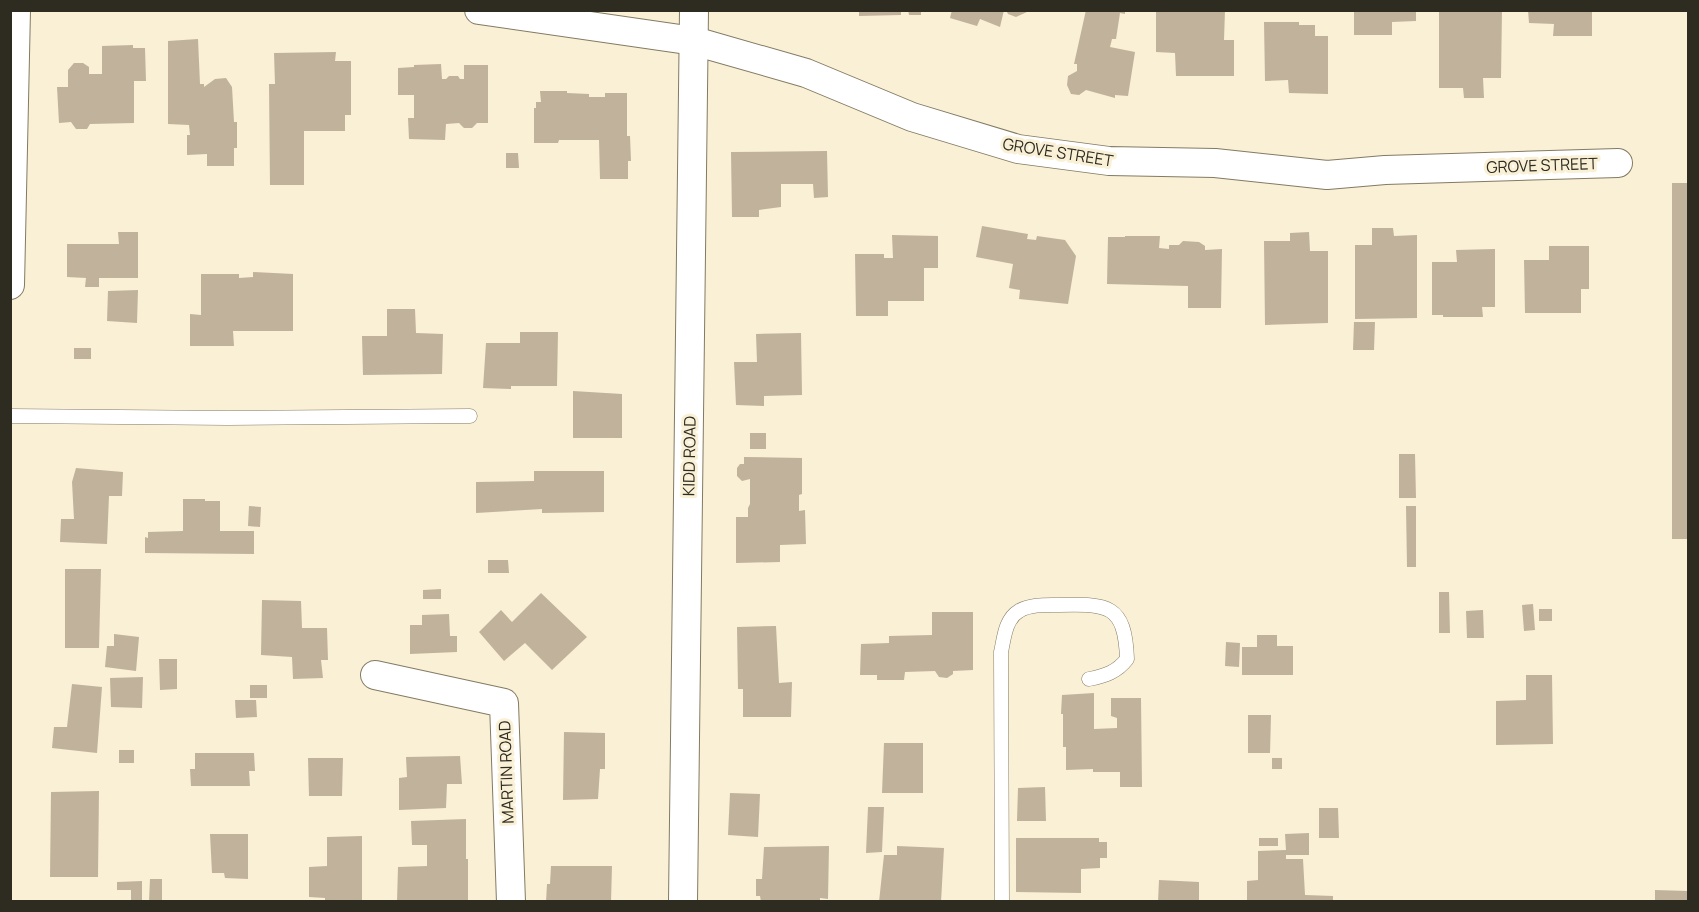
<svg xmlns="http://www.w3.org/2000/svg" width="1699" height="912" font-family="Manrope,sans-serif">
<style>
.building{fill:#c1b29c}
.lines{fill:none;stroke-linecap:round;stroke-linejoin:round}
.lane-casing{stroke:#837a63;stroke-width:15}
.street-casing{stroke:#837a63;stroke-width:30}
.lane{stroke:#fff;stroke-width:14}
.street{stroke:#fff;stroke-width:28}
.labels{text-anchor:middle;stroke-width:6;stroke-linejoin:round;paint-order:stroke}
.street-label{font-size:16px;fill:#2e2b21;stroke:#f9f0d6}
</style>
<rect width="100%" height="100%" fill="#f9f0d6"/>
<g class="building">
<polygon points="859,10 901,10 901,15 859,16"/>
<polygon points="908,10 921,10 921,15 909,15"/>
<polygon points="952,10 1004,10 1000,27 980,19 977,26 950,18"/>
<polygon points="1006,10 1026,10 1027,12 1016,17 1008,14"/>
<polygon points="1086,10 1125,10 1125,14 1120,13 1116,39 1112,39 1110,47 1135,52 1128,96 1115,95 1115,98 1086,90 1079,95 1071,94 1067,85 1068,76 1077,71 1077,64 1074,64"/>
<polygon points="1156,10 1225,10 1224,40 1234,40 1234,76 1176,76 1175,53 1156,52"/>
<polygon points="1354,10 1416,10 1416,21 1392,22 1392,35 1354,35"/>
<polygon points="1439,10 1502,10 1501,78 1483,78 1484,98 1464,98 1463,88 1439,88"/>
<polygon points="1528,10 1592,10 1592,36 1553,36 1554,24 1529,23"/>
<polygon points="1264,22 1299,22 1299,25 1315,25 1315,36 1328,36 1328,94 1289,93 1288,80 1265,81"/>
<polygon points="198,39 200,84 204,84 204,87 215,79 226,78 232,87 234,122 237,122 237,148 234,148 234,166 207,166 207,154 187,155 187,135 190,135 189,125 168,124 168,41"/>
<polygon points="133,45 133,48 145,48 146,81 134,81 134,123 90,124 87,129 76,129 71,122 59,123 57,87 68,87 68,70 74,63 83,63 89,67 89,74 102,74 102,46"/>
<polygon points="336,52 335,61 351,61 351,115 345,115 345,131 304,131 304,185 270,185 269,84 275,84 274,53"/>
<polygon points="441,64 442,79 446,79 449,76 458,76 460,79 464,79 464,65 488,65 488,123 477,123 472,128 464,128 459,123 446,124 445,140 409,139 408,118 414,118 414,95 398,95 398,68 414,67 414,65"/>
<polygon points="540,91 567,91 567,93 589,94 589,97 605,97 605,93 627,93 627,136 630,136 631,161 628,161 628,179 600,179 599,140 559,140 558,143 534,143 534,108 536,108 536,102 541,102"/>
<polygon points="827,151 828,197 814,198 813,184 781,184 781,207 759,210 759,217 732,217 731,152"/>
<polygon points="506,153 518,153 519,168 506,168"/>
<rect x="1672" y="183" width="16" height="356"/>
<polygon points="982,226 1028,234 1027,239 1036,240 1037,236 1065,240 1076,256 1068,304 1019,299 1020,290 1009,288 1013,264 976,257"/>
<polygon points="1372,228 1393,228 1394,236 1417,235 1417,318 1355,319 1355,245 1372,245"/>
<polygon points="118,232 138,232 138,278 99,278 99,287 85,287 86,278 67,277 67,244 119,244"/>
<polygon points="1309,232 1310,251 1328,251 1328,323 1265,325 1264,241 1290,241 1290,233"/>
<polygon points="892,235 938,236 938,268 924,268 924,301 888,301 888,316 856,316 855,254 884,254 884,258 893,258"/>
<polygon points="1125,236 1160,236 1159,248 1169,249 1169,245 1179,245 1183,241 1199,242 1205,246 1205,250 1222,249 1221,308 1188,308 1188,286 1107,284 1108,237 1125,237"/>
<polygon points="1549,246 1589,246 1589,289 1581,289 1581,313 1525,313 1524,260 1549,260"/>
<polygon points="1495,249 1495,307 1482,307 1483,317 1443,317 1443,315 1432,315 1432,262 1457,262 1456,250"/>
<polygon points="253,272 293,274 293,331 233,331 234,346 190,346 190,314 201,315 201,274 239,274 239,278 253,277"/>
<polygon points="138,290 137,323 107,321 108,291"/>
<polygon points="387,309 415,309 416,333 443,334 442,374 363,375 362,336 387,336"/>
<polygon points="1354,322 1375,322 1374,350 1353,350"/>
<polygon points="520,332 558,332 557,386 511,386 511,389 483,388 486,343 520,343"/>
<polygon points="801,333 802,395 764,396 764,406 736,405 734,362 757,362 756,334"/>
<rect x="74" y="348" width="17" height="11"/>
<polygon points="573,391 622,394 622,438 573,438"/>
<rect x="750" y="433" width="16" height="16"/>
<polygon points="1399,454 1415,454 1416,498 1399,498"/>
<polygon points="744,457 802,458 802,494 799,495 799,511 805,510 806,544 780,545 780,562 736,563 736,517 748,517 748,508 750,504 750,479 742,481 737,476 737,468 740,464 744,464"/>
<polygon points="76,468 123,472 122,496 109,496 107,544 60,542 61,519 74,519 72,482"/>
<polygon points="534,471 604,471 604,512 542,513 542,509 476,513 476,482 534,481"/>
<polygon points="183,499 205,499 205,501 220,501 220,531 254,531 254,554 145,553 145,537 148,538 148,532 183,531"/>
<polygon points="249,506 261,507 260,527 248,526"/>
<polygon points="1406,506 1416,506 1416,567 1407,567"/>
<polygon points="488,560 508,560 509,573 488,573"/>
<polygon points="65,569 101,569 99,648 65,648"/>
<polygon points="441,589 441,599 423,599 423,590"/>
<polygon points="1439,592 1449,592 1450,633 1439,633"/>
<polygon points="541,593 587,637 552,670 525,643 504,661 479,632 501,610 512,622"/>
<polygon points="262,600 301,601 302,628 327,628 328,660 321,660 323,678 293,679 292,657 261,655"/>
<polygon points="1533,604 1535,630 1524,631 1522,605"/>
<rect x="1539" y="609" width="13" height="12"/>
<polygon points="1483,610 1484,638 1467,638 1466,611"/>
<polygon points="932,612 973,612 973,670 953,671 953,674 947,678 939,677 935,671 905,672 904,680 877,680 877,675 860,675 861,644 889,643 889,636 932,635"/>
<polygon points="449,614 450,636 457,636 457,652 410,654 410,625 422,625 422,615"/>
<polygon points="776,626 779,683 792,682 791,717 743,717 743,689 738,689 737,627"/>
<polygon points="114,634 139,637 136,671 105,667 107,646 114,646"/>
<polygon points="1257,635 1277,635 1277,646 1293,646 1293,675 1242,675 1242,647 1257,647"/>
<polygon points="1226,642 1240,643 1239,667 1225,666"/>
<polygon points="159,659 177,659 177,689 160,690"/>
<polygon points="1526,675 1552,675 1553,744 1496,745 1496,701 1526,700"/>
<polygon points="143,677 142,708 111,707 110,678"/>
<polygon points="72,684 102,687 97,753 52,748 54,727 67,727"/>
<rect x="250" y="685" width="17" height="13"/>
<polygon points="1094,693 1094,729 1117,728 1117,718 1111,716 1111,698 1141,698 1142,787 1120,787 1120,772 1093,772 1093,769 1066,770 1066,747 1063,747 1063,714 1061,714 1062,695"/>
<polygon points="235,700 256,700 257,717 236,718"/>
<polygon points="1248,715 1271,715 1270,753 1248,753"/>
<polygon points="564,732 605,733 605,769 600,769 598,799 563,800"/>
<polygon points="884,743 923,743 923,793 882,793"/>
<rect x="119" y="750" width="15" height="13"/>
<polygon points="195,753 254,753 255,771 249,771 250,786 191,786 190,769 195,769"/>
<polygon points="460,756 462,784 447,784 446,808 399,810 399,778 407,777 406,757"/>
<polygon points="308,758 343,758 342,796 309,796"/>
<rect x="1272" y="758" width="10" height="11"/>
<polygon points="1045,787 1046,821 1017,821 1018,788"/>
<polygon points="99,791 98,877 50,877 51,792"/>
<polygon points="730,793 760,794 758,837 728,835"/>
<polygon points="868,807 884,807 882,852 866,853"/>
<polygon points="1319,808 1338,808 1339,838 1319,838"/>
<polygon points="466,819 466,859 468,859 468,900 397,902 398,867 427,866 427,845 412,845 411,821"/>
<polygon points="1309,833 1309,855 1286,855 1286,859 1303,859 1305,895 1333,896 1333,902 1247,902 1247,881 1258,880 1258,851 1286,850 1285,834"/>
<polygon points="210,834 248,834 248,879 225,878 224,873 212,873"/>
<polygon points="362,836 362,902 325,902 325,898 309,897 309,867 327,866 327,837"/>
<polygon points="1016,838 1099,838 1099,842 1107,842 1107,858 1100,858 1100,868 1081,869 1081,893 1016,892"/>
<rect x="1259" y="838" width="19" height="8"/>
<polygon points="829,846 828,899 820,898 820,902 761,902 760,896 756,896 756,879 762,879 764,847"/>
<polygon points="897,846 944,848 941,902 879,902 884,855 897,855"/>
<polygon points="551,866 612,866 611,902 546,902 547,884 550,884"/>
<polygon points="150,879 162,879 162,902 149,902"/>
<polygon points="1159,880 1199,882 1199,902 1158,902"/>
<polygon points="142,881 142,902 131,902 131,890 117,890 117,882"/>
<polygon points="1655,890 1688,891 1688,902 1655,902"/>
</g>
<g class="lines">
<g class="lane-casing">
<g id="lane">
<polyline points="10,416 228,418 470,416"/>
<path d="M1002,902L1001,652C1004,639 1005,619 1019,611C1030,604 1047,605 1059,605C1108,604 1125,604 1127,659C1117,672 1105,676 1089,679"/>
</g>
</g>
<g class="street-casing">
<g id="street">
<polyline points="479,10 694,41 806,73 912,117 1018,149 1109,161 1215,163 1327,175 1385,170 1618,163"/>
<polyline points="10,285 16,10"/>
<polyline points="375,675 504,703 511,902"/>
<polyline points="683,902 694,10"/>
</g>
</g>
<use href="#lane" class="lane"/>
<use href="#street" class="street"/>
</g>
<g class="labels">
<g class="street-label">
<text transform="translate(1058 152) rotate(9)" y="6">GROVE STREET</text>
<text transform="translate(1542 165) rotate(-2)" y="6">GROVE STREET</text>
<text transform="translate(689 456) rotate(-89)" y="6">KIDD ROAD</text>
<text transform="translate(506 772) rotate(-92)" y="6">MARTIN ROAD</text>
</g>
</g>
<rect width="1699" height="912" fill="none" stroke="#2e2b21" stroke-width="24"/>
</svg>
